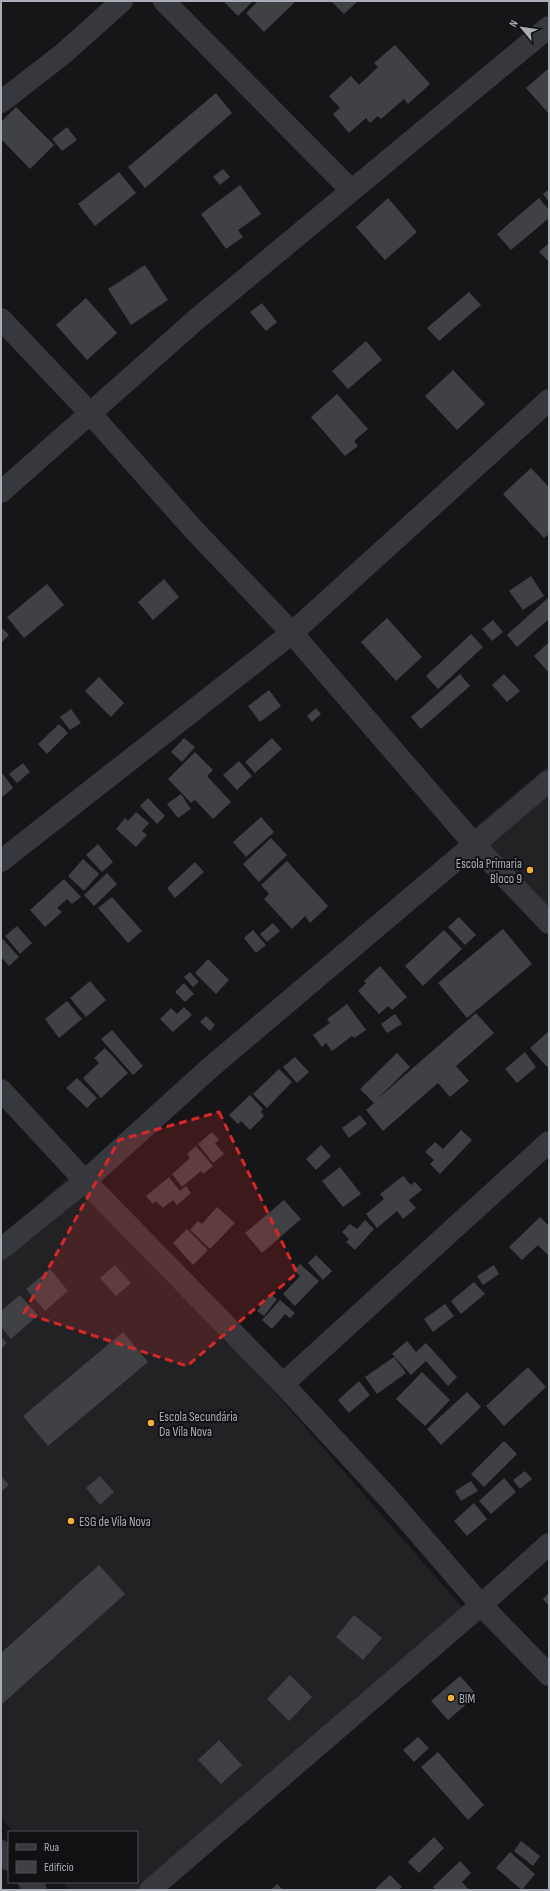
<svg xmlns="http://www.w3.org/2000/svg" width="550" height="1891" font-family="'Sofia Sans Condensed',sans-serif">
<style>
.built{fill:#222225}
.building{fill:#404145}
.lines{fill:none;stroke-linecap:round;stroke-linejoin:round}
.minor{stroke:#37383d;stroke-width:22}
.marked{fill:#d62828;fill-opacity:0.2;stroke:#d62828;stroke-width:3;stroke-dasharray:8 5;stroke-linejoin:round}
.poi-dot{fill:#f2b134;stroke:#111113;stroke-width:1.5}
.labels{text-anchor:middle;stroke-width:4;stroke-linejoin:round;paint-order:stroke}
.poi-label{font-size:13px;fill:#a8adb8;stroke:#111113;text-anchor:start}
</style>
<rect width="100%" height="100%" fill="#161618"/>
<g class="built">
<polygon points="549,765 549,909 472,830"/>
<polygon points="79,1168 462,1607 148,1890 69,1890 61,1882 137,1882 137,1832 14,1832 1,1818 1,1238"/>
</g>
<g class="building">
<polygon points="223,1 253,1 238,16"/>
<polygon points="258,1 292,1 294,3 264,32 246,13"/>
<polygon points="331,1 358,1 344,14"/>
<polygon points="395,45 430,84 408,104 404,99 381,119 378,116 370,123 366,118 349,133 333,114 340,108 329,96 351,76 359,85 378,67 374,63"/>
<polygon points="549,68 549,114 526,88"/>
<polygon points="216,93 232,113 145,188 128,167"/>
<polygon points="16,107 54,145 30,169 1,139 1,122"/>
<polygon points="67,127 77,140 62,151 52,139"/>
<polygon points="223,169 230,177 220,185 213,177"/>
<polygon points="119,172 136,193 95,226 78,204"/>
<polygon points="240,185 261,214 238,230 243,237 226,249 201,214"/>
<polygon points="549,189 549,202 543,194"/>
<polygon points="388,198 417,232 385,260 356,227"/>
<polygon points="539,198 549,210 549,218 511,250 497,234"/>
<polygon points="549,243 549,262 539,252"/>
<polygon points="145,265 168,300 131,325 108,289"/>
<polygon points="469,292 481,305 439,341 427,328"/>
<polygon points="86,298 117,333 87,360 56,325"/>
<polygon points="262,303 277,322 266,331 250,312"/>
<polygon points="366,341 382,360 348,389 332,371"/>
<polygon points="453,370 485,404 457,430 425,396"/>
<polygon points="337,394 368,429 354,441 358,446 345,456 311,417"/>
<polygon points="531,468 549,487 549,534 544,538 503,494"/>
<polygon points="531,576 544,596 523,610 509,591"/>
<polygon points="164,579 179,597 153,620 138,602"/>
<polygon points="47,584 64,605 24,638 7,617"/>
<polygon points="549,597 549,619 517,647 507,635"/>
<polygon points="387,618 422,657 396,681 361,642"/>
<polygon points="493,620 503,632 492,641 482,629"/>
<polygon points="1,627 9,635 1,643"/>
<polygon points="471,634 483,647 438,689 426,676"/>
<polygon points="549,642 549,673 534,656"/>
<polygon points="460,674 470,686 421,729 411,717"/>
<polygon points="504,674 520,691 507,702 492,685"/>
<polygon points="99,677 124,703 111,717 85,691"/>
<polygon points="269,690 281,706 260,722 248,706"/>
<polygon points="316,708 321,714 312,722 307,716"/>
<polygon points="71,709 81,723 70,730 60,717"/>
<polygon points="59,724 68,733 47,754 38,744"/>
<polygon points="184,738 195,747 182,762 171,752"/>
<polygon points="272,738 282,749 255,773 245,762"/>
<polygon points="195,752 213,770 207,776 231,802 213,819 195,800 191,803 168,779"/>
<polygon points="239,761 252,776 237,790 223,775"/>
<polygon points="23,763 30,772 17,783 9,774"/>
<polygon points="3,774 13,788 1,798 1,775"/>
<polygon points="181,794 191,809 178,818 167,804"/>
<polygon points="148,798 165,816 157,824 140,806"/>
<polygon points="136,812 149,823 142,831 147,835 136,847 116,829 125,818 128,821"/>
<polygon points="261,817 274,832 246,857 233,842"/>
<polygon points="271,838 287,855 259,882 243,864"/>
<polygon points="98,844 113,862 102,872 86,855"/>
<polygon points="83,859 99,874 84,891 68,876"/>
<polygon points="287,861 328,906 310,923 305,916 292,929 264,899 269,894 261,885"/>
<polygon points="195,862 204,872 175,898 167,888"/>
<polygon points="107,873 117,884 94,906 84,895"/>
<polygon points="64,879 81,897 72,904 67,899 57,908 62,912 45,927 30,910"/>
<polygon points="112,897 142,931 128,943 98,908"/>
<polygon points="459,917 476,935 465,945 448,927"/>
<polygon points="273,923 280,931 267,942 260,934"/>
<polygon points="17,926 32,943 20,954 5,936"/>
<polygon points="503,929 532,964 467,1018 438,983"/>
<polygon points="253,930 266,945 256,953 244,938"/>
<polygon points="444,930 462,949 423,986 405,966"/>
<polygon points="3,939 19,957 9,966 1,957 1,941"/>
<polygon points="208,959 229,980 216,994 195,973"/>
<polygon points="380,966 407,997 392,1010 388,1006 379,1014 358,991 366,983 364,981"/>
<polygon points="190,972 199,982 193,987 184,977"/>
<polygon points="90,981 106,1000 86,1017 70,998"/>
<polygon points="184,983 194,994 185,1002 175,992"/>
<polygon points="67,1001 82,1019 59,1038 45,1019"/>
<polygon points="347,1004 366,1030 354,1038 352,1036 332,1051 326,1043 322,1047 313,1035 330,1023 327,1019"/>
<polygon points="184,1007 192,1015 173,1032 160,1019 171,1008 177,1014"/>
<polygon points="476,1013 494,1033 456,1066 469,1081 450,1097 438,1083 383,1131 366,1110 374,1103 360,1089 397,1053 410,1067 375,1101"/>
<polygon points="395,1014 402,1024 387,1033 381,1024"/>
<polygon points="206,1016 215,1025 210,1031 200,1022"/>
<polygon points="112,1030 143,1066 133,1075 101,1039"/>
<polygon points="549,1031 549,1066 547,1067 530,1048"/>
<polygon points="105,1048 128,1073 101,1098 83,1078 99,1063 94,1058"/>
<polygon points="525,1052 536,1067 517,1083 505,1069"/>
<polygon points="295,1057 309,1072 297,1083 283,1067"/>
<polygon points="279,1069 292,1082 267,1108 253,1094"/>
<polygon points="77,1078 97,1098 87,1108 66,1088"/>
<polygon points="250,1095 263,1109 261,1112 264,1116 250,1130 241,1121 238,1124 229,1115"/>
<polygon points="360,1115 367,1124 349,1138 342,1128"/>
<polygon points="461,1130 472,1140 440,1174 430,1164 434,1160 425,1152 435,1142 443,1149"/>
<polygon points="212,1132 219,1140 215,1143 224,1154 213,1163 198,1144"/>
<polygon points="321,1145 331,1156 316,1170 306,1159"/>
<polygon points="196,1146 213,1166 203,1174 201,1171 182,1187 172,1174 190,1158 187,1154"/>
<polygon points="340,1167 361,1194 343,1207 322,1181"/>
<polygon points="403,1176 411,1185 415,1182 422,1190 409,1200 416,1208 403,1219 397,1211 377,1228 366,1214 384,1199 380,1194"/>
<polygon points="169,1177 180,1191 186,1186 191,1193 177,1205 173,1200 163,1208 156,1201 153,1204 146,1196"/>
<polygon points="284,1200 301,1219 262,1253 245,1233"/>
<polygon points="217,1207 235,1223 210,1249 190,1230 198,1221 202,1224"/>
<polygon points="540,1217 549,1226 549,1256 538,1245 522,1260 509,1247"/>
<polygon points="365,1220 374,1229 355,1250 346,1242 349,1239 342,1232 350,1224 357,1229"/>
<polygon points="187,1229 208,1250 193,1265 173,1243"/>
<polygon points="316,1255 332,1271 323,1280 308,1263"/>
<polygon points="300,1264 319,1281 295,1306 283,1294 300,1276 294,1270"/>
<polygon points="115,1265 131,1283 116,1296 100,1278"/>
<polygon points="494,1265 499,1274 483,1285 477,1276"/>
<polygon points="50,1269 68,1291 45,1311 26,1289"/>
<polygon points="474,1282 485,1294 461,1314 451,1301"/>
<polygon points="270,1294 277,1299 264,1316 257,1311"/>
<polygon points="20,1295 38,1315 11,1339 1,1327 1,1311"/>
<polygon points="280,1300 295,1313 290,1318 285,1314 272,1329 262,1320"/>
<polygon points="445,1304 454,1316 433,1332 424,1319"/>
<polygon points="123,1332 148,1362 48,1446 23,1416"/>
<polygon points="1,1337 7,1343 1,1349"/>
<polygon points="407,1341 416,1352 426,1343 457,1377 448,1386 426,1361 411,1375 392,1354"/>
<polygon points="394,1357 406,1373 377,1394 365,1377"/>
<polygon points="528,1367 546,1387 504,1426 486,1406"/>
<polygon points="422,1372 450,1400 425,1426 396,1399"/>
<polygon points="359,1381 370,1395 349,1413 338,1400"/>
<polygon points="467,1392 481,1407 441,1445 427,1429"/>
<polygon points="504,1441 517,1454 484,1487 471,1474"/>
<polygon points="525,1471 532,1479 520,1489 513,1480"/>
<polygon points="1,1476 9,1485 1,1492"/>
<polygon points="100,1476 114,1492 100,1505 86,1488"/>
<polygon points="504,1478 516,1492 491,1514 479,1501"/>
<polygon points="471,1481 478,1491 461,1501 455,1491"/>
<polygon points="474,1503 487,1519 467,1536 454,1521"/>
<polygon points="99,1565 125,1594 1,1705 1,1653"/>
<polygon points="549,1593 549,1606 543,1599"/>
<polygon points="354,1615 382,1638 363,1660 336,1637"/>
<polygon points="290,1675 312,1697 289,1721 267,1699"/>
<polygon points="460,1676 477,1695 448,1720 431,1701"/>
<polygon points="418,1737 429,1748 414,1762 403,1750"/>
<polygon points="219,1740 242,1765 221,1784 198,1760"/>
<polygon points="438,1752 484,1805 468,1820 421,1767"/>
<polygon points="434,1837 444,1848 419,1873 408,1862"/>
<polygon points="521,1841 540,1856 533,1866 514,1851"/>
<polygon points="510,1852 535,1874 522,1890 496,1868"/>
<polygon points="460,1861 471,1873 462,1882 469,1890 436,1890 433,1887"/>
<polygon points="390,1875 402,1887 399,1890 374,1890"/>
<polygon points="277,1884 283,1890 271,1890"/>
</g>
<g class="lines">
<g class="minor">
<polyline points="164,1 351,190"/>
<polyline points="1,102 64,53 122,1"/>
<polyline points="1,319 90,413 194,530 292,633 474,844 549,923"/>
<polyline points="1,492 198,318 549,27"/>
<polyline points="1,861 292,633 549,400"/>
<polyline points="1,1090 85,1181 283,1384 391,1501 481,1605 549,1675"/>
<polyline points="1,1249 85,1181 211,1067 549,781"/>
<polyline points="283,1384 549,1142"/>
<polyline points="1,1851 9,1860"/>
<polyline points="29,1882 36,1890"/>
<polyline points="150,1890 481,1605 549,1544"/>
</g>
</g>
<path class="marked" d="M219,1112L297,1273L187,1366L24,1313L119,1140Z"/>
<g class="poi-dot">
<circle cx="530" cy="870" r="4"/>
<circle cx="151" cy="1423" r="4"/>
<circle cx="71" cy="1521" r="4"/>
<circle cx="451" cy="1698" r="4"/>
</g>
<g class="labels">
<g class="poi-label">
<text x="522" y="868" text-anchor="end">Escola Primaria<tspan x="522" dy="15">Bloco 9</tspan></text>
<text x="159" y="1421">Escola Secundária<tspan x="159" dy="15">Da Vila Nova</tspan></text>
<text x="79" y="1526">ESG de Vila Nova</text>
<text x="459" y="1703">BIM</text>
</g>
</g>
<rect width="550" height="1891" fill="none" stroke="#a8adb8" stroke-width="4"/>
<rect x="8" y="1831" width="130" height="52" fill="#111113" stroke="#4d4f55"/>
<rect x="16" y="1844" width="20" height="6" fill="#37383d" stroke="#4d4f55"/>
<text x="44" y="1851" font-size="12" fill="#a8adb8">Rua</text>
<rect x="16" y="1861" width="20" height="12" fill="#404145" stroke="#4d4f55"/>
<text x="44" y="1871" font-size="12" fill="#a8adb8">Edifício</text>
<g transform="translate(522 28) rotate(299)" stroke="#111113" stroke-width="3" paint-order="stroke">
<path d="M0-3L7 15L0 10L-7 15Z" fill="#a8adb8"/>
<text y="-6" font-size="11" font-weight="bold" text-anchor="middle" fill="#a8adb8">N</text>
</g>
</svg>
